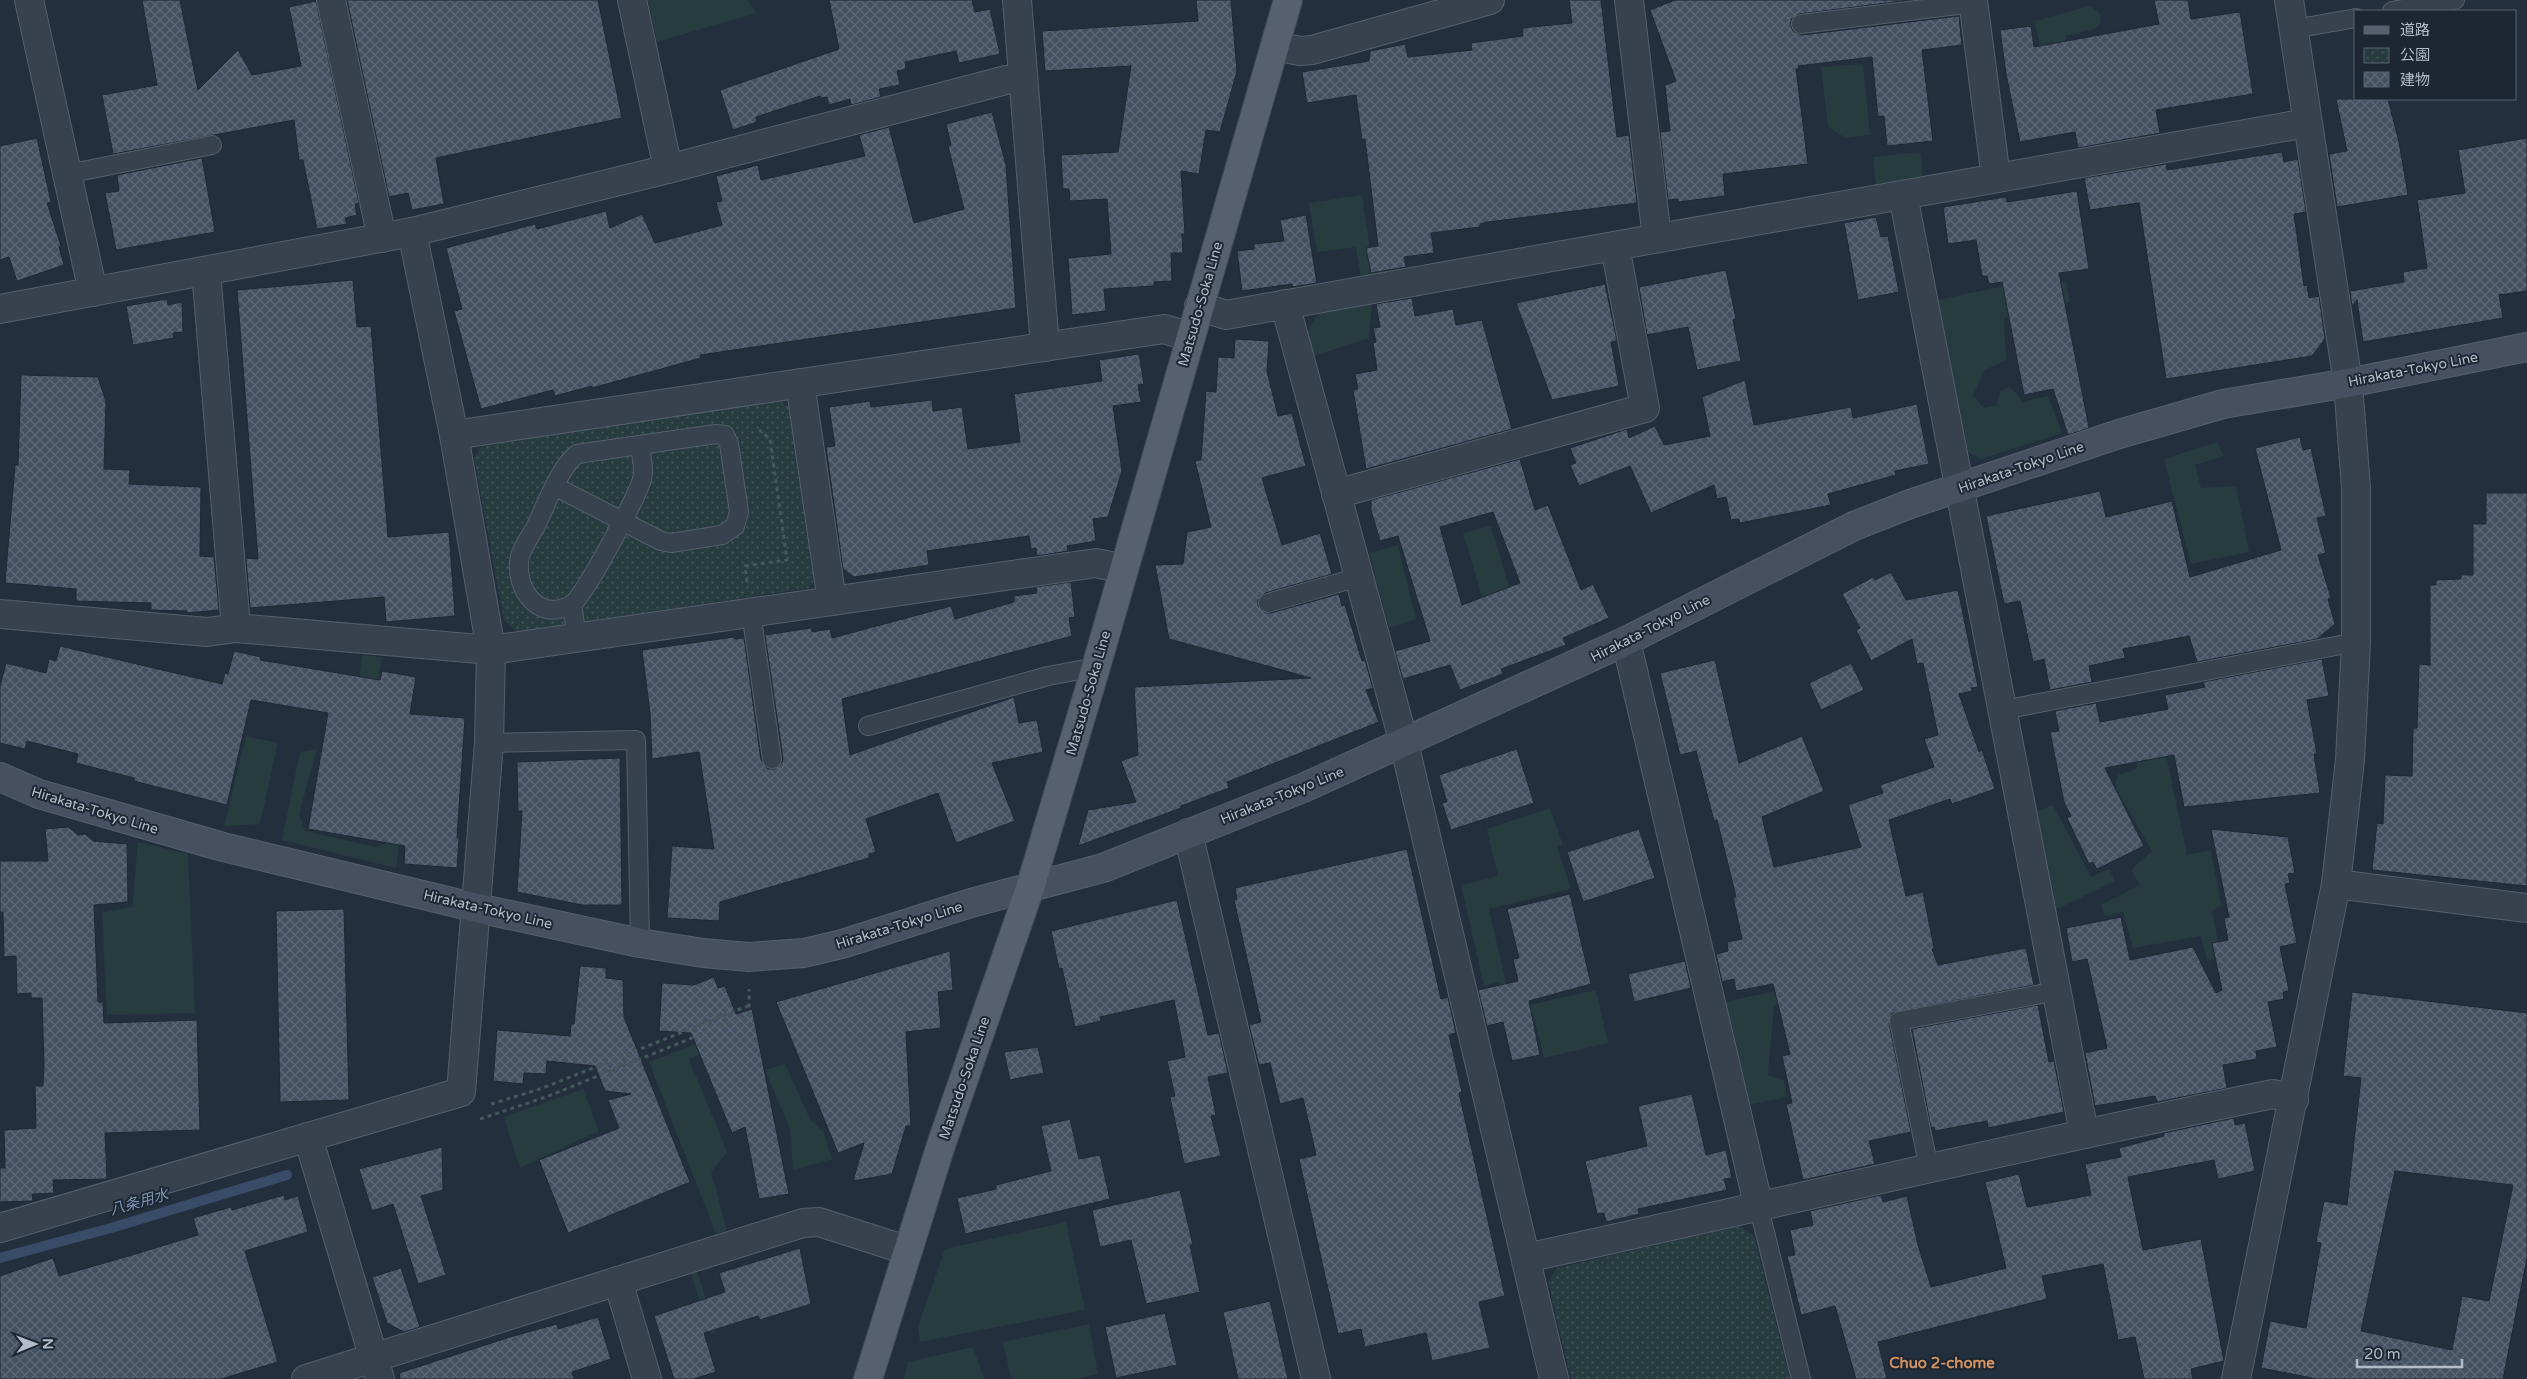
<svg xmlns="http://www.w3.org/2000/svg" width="2527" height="1379" font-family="'Varela Round','Noto Sans JP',sans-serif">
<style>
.green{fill:#263c3f}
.park{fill:url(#park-dots)}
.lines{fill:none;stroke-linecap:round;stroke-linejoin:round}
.stream{stroke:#394c67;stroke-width:10}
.building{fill:url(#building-cross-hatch);stroke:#1f2835;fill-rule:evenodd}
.service-casing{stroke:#565f6c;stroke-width:20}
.minor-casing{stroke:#565f6c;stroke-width:30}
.secondary-casing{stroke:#565f6c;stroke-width:30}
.primary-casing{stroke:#414a57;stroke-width:30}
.path{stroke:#44595c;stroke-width:3;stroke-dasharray:4 4;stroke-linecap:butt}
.service{stroke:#38414e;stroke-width:18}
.minor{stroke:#38414e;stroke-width:28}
.secondary{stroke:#465061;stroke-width:28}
.primary{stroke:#56606e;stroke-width:28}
.labels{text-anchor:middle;stroke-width:4;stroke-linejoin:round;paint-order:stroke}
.street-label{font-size:14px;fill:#b4bcc9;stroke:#1d2633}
.water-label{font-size:15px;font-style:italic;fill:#7c92b1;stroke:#1d2633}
.neighbourhood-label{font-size:15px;font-weight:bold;fill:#d59563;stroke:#1d2633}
</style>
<defs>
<pattern id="park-dots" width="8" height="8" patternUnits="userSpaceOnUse" patternTransform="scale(1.25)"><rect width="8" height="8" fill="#263c3f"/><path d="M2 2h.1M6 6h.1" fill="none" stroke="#435659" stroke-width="1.8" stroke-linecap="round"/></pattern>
<pattern id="building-cross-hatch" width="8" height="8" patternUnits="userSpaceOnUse" patternTransform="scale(1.25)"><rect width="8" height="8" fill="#455162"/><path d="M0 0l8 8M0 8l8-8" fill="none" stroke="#5d6877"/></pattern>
</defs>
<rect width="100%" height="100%" fill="#242f3e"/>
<g class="green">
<polygon points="648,0 748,0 756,13 657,42"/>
<polygon points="2090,6 2100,14 2101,22 2095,29 2066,36 2066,76 2047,85 2035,21"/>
<polygon points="1863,64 1870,135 1845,138 1828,126 1821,67"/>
<polygon points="1920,152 1923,177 1876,186 1873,157"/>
<polygon points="1362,195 1372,263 1385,263 1387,273 1361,278 1356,247 1317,252 1309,203"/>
<polygon points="2032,280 2034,288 2066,281 2070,302 2004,318 2006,360 1985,370 1973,395 1984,408 1996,406 2000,391 2010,387 2023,402 2048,396 2062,433 1981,459 1966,451 1938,300"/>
<polygon points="1372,303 1369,338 1314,356 1307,332 1319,312"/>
<polygon points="2217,442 2224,456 2195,465 2201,488 2236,486 2249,552 2191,564 2164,459"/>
<polygon points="1491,526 1510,591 1483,600 1463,533"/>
<polygon points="1398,545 1416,619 1389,628 1369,553"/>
<polygon points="362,655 382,657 371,719 415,726 396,868 282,840 300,752 317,749 299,814 305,831 376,847 388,842 351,745"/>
<polygon points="246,736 278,743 260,824 224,826"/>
<polygon points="2165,750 2187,855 2211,850 2221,906 2212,910 2221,958 2207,961 2201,936 2133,948 2123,912 2105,916 2101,905 2140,885 2131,870 2152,851 2115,787 2118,775 2137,769 2136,757"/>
<polygon points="2053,805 2091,877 2109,869 2115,881 2055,910 2037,811"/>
<polygon points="1550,808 1563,845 1557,847 1571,889 1489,909 1512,1009 1596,990 1608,1043 1544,1058 1533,1013 1507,1019 1499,982 1484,986 1461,885 1498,876 1487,829"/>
<polygon points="138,842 188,854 195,1013 107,1015 102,912 132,907"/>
<polygon points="1835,978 1838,990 1774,1006 1768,1075 1784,1081 1787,1097 1747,1105 1724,1002"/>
<polygon points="744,1025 747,1036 689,1059 727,1152 711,1172 727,1230 716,1234 649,1062"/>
<polygon points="785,1064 810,1119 824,1133 832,1159 793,1170 790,1129 765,1070"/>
<polygon points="583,1089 599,1131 520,1168 504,1117"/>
<polygon points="1066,1222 1085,1310 920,1342 918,1327 945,1249"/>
<polygon points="697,1271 716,1332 710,1334 691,1273"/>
<polygon points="1089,1324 1098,1374 1076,1379 1011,1379 1003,1342"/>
<polygon points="973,1347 984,1379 904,1379 908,1362"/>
</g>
<g class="park">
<polygon points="780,401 793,410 818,575 809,588 517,632 504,620 474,458 483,443"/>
<polygon points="1740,1226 1754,1236 1790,1379 1571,1379 1548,1282 1557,1268"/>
</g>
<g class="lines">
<polyline class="stream" points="0,1258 111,1228 287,1175"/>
</g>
<g class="building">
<polygon points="142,0 180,0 198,90 238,50 252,75 301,66 289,7 316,1 359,203 355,204 357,215 345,218 347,224 317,229 303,160 299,160 294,120 113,154 102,95 157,85"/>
<polygon points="347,0 598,0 622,118 436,158 444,204 412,210 408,193 389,197"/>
<polygon points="829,0 972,0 975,12 990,9 1000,54 959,63 956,51 905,62 906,69 897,71 900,85 879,89 881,97 851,105 850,99 829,105 827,97 821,98 820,96 756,117 757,122 733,130 720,90 839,49"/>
<polygon points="1196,0 1231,0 1237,71 1220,132 1206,130 1199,174 1181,171 1185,234 1182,234 1183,253 1171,253 1172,281 1154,282 1154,286 1104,289 1106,311 1072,315 1068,258 1111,254 1107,199 1070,201 1069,189 1063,189 1061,155 1118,152 1131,66 1045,71 1042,31 1198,21"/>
<polygon points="1569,0 1601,0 1617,137 1629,135 1637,203 1488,222 1480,224 1480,227 1431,233 1434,253 1404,257 1406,267 1371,273 1366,248 1378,246 1365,139 1362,140 1356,95 1307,103 1302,72 1369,61 1370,51 1405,44 1408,57 1472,50 1471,43 1523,36 1522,28 1572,23"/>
<polygon points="1675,0 1911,0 1799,14 1791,19 1791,26 1793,31 1802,35 1959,16 1962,45 1922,50 1933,141 1887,146 1884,116 1878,117 1872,57 1798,66 1799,69 1796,69 1808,164 1723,174 1725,196 1678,202 1678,199 1668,200 1660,132 1670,131 1665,85 1676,81 1650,10"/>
<polygon points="2154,0 2188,0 2191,19 2240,12 2253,94 2156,110 2160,133 2078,148 2075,132 2020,142 2006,74 2000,30 2031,26 2034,47 2159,24"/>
<polygon points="2336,99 2388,99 2399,142 2408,195 2337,207 2329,154 2347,151"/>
<polygon points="992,112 1006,165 1016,308 700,355 701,358 592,388 592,386 555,396 553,390 481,409 454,311 462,309 446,248 535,224 537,229 606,211 610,228 642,214 655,243 722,225 716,202 722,201 716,176 758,165 761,180 865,156 859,135 889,127 914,223 964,209 948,146 951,145 946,124"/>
<polygon points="37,138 51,202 47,203 61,246 59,247 64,265 17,281 9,257 0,260 0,146"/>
<polygon points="2527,138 2527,291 2499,295 2503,318 2363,342 2357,300 2352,306 2350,291 2404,282 2403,272 2427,268 2417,200 2465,193 2458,150"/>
<polygon points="2282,152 2284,162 2298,159 2306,212 2294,214 2304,286 2307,285 2309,298 2319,296 2325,339 2312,356 2166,379 2139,203 2090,210 2084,178 2166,164 2167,170"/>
<polygon points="202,158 215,232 116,250 105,193 119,191 117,175"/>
<polygon points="2077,191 2089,269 2059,273 2089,428 2068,435 2053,389 2024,395 2002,282 1989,284 1987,276 1982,276 1976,240 1948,244 1943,207 2006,197 2007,202"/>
<polygon points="1306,215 1317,283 1292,287 1292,284 1242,291 1237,251 1254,249 1254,244 1284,241 1280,220"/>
<polygon points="1876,217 1881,237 1888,236 1899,292 1858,300 1844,223"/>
<polygon points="1726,270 1736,319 1733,320 1741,361 1697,370 1688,327 1647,335 1639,287"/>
<polygon points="353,280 357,327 371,326 388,537 449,532 455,616 386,622 384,597 250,608 246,558 258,559 237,290"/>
<polygon points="1605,284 1617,341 1611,342 1619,386 1552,400 1516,303"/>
<polygon points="1412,298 1415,316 1453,309 1456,325 1482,320 1512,429 1366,469 1353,390 1358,389 1355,374 1377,370 1373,343 1376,342 1373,328 1380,327 1376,304"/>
<polygon points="167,299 168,305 182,302 183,332 173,333 174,338 133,345 126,306"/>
<polygon points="1235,339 1269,341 1267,371 1278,416 1292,413 1306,466 1262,478 1282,545 1320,533 1332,574 1265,593 1258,600 1258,606 1265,613 1271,613 1339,594 1342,606 1345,605 1362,661 1365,660 1373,688 1366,690 1379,722 1227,782 1229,788 1181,806 1181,808 1078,846 1088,810 1136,802 1121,761 1138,755 1134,687 1311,678 1169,639 1155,565 1183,564 1187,532 1211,527 1195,461 1201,460 1206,391 1216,392 1218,357 1234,358"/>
<polygon points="1139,354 1144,384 1138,385 1141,402 1113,406 1122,471 1108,517 1093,519 1096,541 1067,546 1068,551 1037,556 1036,548 1031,549 1029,536 927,551 929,565 854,577 843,569 826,447 835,446 829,407 870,401 871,407 932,400 933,411 962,407 968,449 1020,442 1014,394 1102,381 1099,360"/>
<polygon points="21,375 98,377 106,402 104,469 130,470 129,484 201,487 200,556 214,557 219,610 187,613 187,611 151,610 151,603 76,601 76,589 5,583 15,465 18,465"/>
<polygon points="1745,380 1754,425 1851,407 1853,418 1917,404 1929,464 1895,471 1896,475 1828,494 1831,505 1740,523 1739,519 1731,520 1726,497 1717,499 1714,485 1651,513 1630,466 1579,486 1570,465 1576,463 1570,448 1627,429 1629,438 1655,426 1664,445 1710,436 1702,397"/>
<polygon points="2300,437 2303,450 2311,448 2326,516 2317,518 2326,553 2318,555 2331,598 2328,599 2335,624 2317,639 2197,662 2189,636 2123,649 2125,658 2089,666 2092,682 2050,690 2044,659 2033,662 2020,601 2004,604 1986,516 2100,491 2106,517 2172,501 2190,577 2281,550 2255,448"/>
<path d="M1520,459L1535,510L1548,505L1581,590L1593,584L1609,618L1563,638L1566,645L1501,669L1503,674L1460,690L1450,665L1403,679L1395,651L1430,641L1398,536L1380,541L1371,510V500ZM1493,512L1520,583L1462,605L1440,527Z"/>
<polygon points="2486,493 2527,493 2527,886 2372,870 2377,823 2383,824 2385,775 2412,776 2413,728 2417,728 2419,664 2430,665 2430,585 2436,585 2436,580 2461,579 2461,575 2473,575 2473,524 2486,524"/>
<polygon points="1891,572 1906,600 1958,590 1978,687 1971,688 1972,691 1959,694 1979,752 1982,750 1995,789 1952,804 1950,799 1889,820 1906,896 1923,892 1934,948 1932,949 1938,965 2026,948 2034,985 1892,1013 1889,1023 1911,1132 1869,1141 1875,1164 1803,1180 1786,1104 1792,1103 1782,1056 1790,1054 1773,984 1736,991 1734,979 1722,982 1716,954 1728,951 1727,942 1742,939 1733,897 1736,897 1717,820 1714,821 1696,751 1680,755 1660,673 1715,660 1739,763 1802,736 1824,791 1762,817 1774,867 1861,847 1848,805 1883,793 1880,785 1934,767 1924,739 1938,735 1923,663 1917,664 1912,639 1871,661 1856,630 1860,628 1842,594 1873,577 1875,580"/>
<polygon points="1071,582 1075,617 1069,618 1072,636 842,699 850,755 1014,697 1019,723 1037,720 1043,752 992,763 1015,821 956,843 938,793 866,819 876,852 869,854 869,858 720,902 719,921 667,918 672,846 714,849 699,752 652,759 650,713 642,650 734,637 735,639 744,638 761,760 768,769 774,769 782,763 783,758 765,635 811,628 812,632 830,629 832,638 951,606 955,619 1014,602 1014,596 1037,593 1036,587"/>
<polygon points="60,646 222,684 225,673 228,674 234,651 261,657 260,660 380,680 382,671 416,677 410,714 465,718 457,838 459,838 457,868 404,864 405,846 308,829 328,713 251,700 227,805 134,781 134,778 76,763 78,754 27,741 25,749 0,743 0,686 6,663 46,673 49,659 56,661"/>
<polygon points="2322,659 2329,696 2307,700 2317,754 2314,754 2320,793 2184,807 2174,755 2105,768 2144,846 2097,869 2093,862 2089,864 2067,818 2071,816 2064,802 2050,732 2059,731 2055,711 2096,703 2100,722 2168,709 2165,695 2205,687 2203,682"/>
<polygon points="1851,663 1864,690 1821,710 1809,683"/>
<polygon points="1517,749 1534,803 1451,830 1442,803 1447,802 1439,775"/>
<polygon points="620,758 622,905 582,905 517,892 522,811 518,811 517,762"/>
<polygon points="68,827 78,835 85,834 93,841 127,844 128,902 94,905 98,1002 103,1002 104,1023 197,1020 200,1130 105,1133 107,1179 53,1180 54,1193 32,1194 33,1201 0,1202 0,1168 5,1168 4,1130 36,1128 35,1086 43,1086 44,1066 42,998 31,998 31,993 17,994 16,956 4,957 3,912 0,912 0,861 48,861 45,829"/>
<polygon points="1639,829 1655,878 1583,902 1567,852"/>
<polygon points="2211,829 2288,837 2295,873 2288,874 2290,883 2285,884 2297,943 2280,947 2289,991 2283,992 2284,999 2268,1002 2277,1047 2256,1051 2257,1059 2223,1065 2227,1088 2157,1102 2155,1096 2095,1106 2085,1053 2107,1048 2087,959 2072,962 2066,928 2121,917 2130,960 2193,947 2216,993 2222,990 2212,943 2228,940 2224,918 2229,917"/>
<polygon points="1407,849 1441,999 1448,997 1456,1033 1449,1035 1462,1092 1459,1093 1505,1296 1479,1302 1490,1348 1432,1361 1426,1333 1365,1347 1361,1329 1338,1334 1299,1159 1316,1155 1303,1098 1280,1104 1270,1063 1259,1065 1249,1025 1261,1022 1234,900 1237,899 1235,888"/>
<polygon points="1570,894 1591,984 1529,1001 1540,1055 1512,1061 1503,1022 1487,1026 1478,990 1518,981 1513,959 1519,958 1507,909"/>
<polygon points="1177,900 1208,1035 1219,1033 1228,1073 1208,1077 1216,1115 1211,1116 1221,1156 1184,1164 1170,1097 1175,1096 1167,1061 1185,1057 1174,1000 1100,1017 1101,1021 1075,1027 1062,968 1059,969 1051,931"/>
<polygon points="344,909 349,1100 280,1102 276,911"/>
<polygon points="950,951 953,990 938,992 941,1028 906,1032 911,1126 906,1126 892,1174 853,1181 864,1143 838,1153 776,1002"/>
<polygon points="1685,961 1691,988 1634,1002 1628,974"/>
<polygon points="580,966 606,968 606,978 623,980 624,1017 690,1182 568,1233 539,1160 619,1128 608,1100 631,1094 605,1091 595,1066 547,1061 546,1074 524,1073 523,1084 493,1081 497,1030 570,1036 571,1024 574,1024"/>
<polygon points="714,977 718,988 725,986 736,1014 752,1009 789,1194 759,1199 745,1127 732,1133 691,1033 659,1031 662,983 694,985"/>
<path d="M2352,992L2527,1013V1258L2503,1379H2317L2261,1368L2270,1321L2306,1328L2321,1243L2316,1242L2324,1201L2347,1205L2361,1078L2343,1076ZM2395,1171L2513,1185L2489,1301L2462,1296L2452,1350L2361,1331Z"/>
<polygon points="2038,1005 2049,1062 2054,1061 2064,1112 1988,1128 1987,1121 1935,1131 1934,1127 1931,1128 1912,1029"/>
<polygon points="1038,1047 1044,1073 1010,1080 1004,1052"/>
<polygon points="1692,1094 1706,1155 1726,1150 1732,1178 1724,1179 1727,1190 1638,1209 1639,1214 1606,1222 1604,1213 1597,1214 1585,1161 1647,1146 1638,1106"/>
<polygon points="2234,1118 2235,1125 2245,1123 2255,1171 2218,1179 2214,1160 2128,1177 2143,1250 2201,1239 2224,1361 2191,1369 2193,1379 2144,1379 2135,1337 2118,1340 2103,1264 2042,1276 2047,1299 1878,1342 1887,1379 1856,1379 1835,1306 1801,1315 1787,1256 1795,1255 1790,1230 1813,1225 1810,1211 1881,1195 1883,1202 1907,1196 1918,1245 1931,1287 2006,1268 1985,1182 2019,1174 2027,1207 2091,1195 2085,1164 2121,1157 2119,1148 2164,1136 2164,1133"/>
<polygon points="1070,1119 1079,1159 1100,1155 1110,1199 965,1234 957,1198 996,1189 996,1185 1051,1171 1041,1126"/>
<polygon points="442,1147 443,1190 421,1196 446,1275 418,1284 393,1204 372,1211 359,1169"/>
<polygon points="1180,1190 1193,1245 1190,1245 1200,1292 1146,1304 1131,1240 1100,1247 1092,1210"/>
<polygon points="284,1195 285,1200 298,1196 308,1232 245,1251 278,1362 221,1379 0,1379 0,1276 53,1258 59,1276 132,1255 198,1235 193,1218 231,1207 232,1210"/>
<polygon points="800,1248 811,1304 760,1320 758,1316 704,1333 716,1372 693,1379 674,1379 654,1316 725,1292 719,1273"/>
<polygon points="401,1268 420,1327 404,1332 387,1323 372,1277"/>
<polygon points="1270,1301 1288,1379 1238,1379 1223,1312"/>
<polygon points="1165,1313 1177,1365 1116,1378 1105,1327"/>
<polygon points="598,1317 611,1359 572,1372 574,1379 400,1379 399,1373 510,1337 557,1324 558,1329"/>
</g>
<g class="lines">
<g class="service-casing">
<g id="service">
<polyline points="2392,11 2455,0"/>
<polyline points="1801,24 1974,3"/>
<polyline points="2294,29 2356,18"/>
<polyline points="67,174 212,145"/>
<path d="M556,487L661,541L671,543L722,535L735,526L739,512L729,444L725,435L716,434L577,454C559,468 546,505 536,526C531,535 523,546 520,556C513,588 539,624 572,604C584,597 638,495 642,479C645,468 641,456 640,445"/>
<polyline points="1268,603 1359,577"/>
<polyline points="572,604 577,638"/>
<polyline points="751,612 772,759"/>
<polyline points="2003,710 2356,642"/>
<polyline points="868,726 1048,676 1096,667"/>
<polyline points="489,743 636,740 640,943"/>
<polyline points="1929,1169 1899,1021 2057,991"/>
<polyline points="1759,1208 1801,1379"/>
</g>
</g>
<g class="minor-casing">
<g id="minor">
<polyline points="29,0 93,292"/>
<polyline points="331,0 382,238"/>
<polyline points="632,0 668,169"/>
<polyline points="1017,0 1045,347"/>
<polyline points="1629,0 1657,238"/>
<polyline points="1973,0 1996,178"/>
<polyline points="1275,46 1300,51 1312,50 1490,0"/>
<polyline points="1903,195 2084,1133"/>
<polyline points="206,271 236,628 491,650 1096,563 1124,569"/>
<polyline points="1285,304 1404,743 1554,1379"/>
<polyline points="1199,306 1226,315 2307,123"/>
<polyline points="0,309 412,232 668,169 1006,80 1023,79"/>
<polyline points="800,383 832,601"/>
<polyline points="454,435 1164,329 1191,337"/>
<polyline points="1336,494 1645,408 1615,246"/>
<polyline points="0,614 207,632 236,628"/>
<polyline points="1626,641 1759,1208"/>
<polyline points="1188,833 1316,1379"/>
<polyline points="2336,884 2527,908"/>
<polyline points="308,1137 380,1379"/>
<polyline points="0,1228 461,1092 489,743 491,650 454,435 412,232"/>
<path d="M1526,1258C1775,1204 2023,1145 2273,1094L2294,1100"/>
<polyline points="618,1281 647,1379"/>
<polyline points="306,1379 803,1223 819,1222 906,1250"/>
<polyline points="2236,1379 2336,884 2350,760 2356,642 2356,488 2348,383 2289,0"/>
</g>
</g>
<g class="secondary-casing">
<polyline id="secondary" points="0,777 39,794 223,847 477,908 640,943 703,953 749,957 804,953 842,944 971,903 1103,868 1303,788 1626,641 1854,526 1910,504 2119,434 2223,404 2348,383 2527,347"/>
</g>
<g class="primary-casing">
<polyline id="primary" points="868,1379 941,1145 1030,888 1096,667 1288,0"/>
</g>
<g class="path">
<polyline points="747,582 745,566 787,560 770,439 759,430"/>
<polyline points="491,1104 543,1088 750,1005"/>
<polyline points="480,1119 546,1097 749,1015 749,989"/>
</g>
<use href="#service" class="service"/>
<use href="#minor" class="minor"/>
<use href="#secondary" class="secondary"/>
<use href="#primary" class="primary"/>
</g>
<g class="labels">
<g class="street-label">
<text transform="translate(1200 304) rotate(-74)" y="5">Matsudo-Soka Line</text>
<text transform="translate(2413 369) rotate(-11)" y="5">Hirakata-Tokyo Line</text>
<text transform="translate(2021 467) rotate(-19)" y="5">Hirakata-Tokyo Line</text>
<text transform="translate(1650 628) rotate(-27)" y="5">Hirakata-Tokyo Line</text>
<text transform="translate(1088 693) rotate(-74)" y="5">Matsudo-Soka Line</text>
<text transform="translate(1282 795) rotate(-22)" y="5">Hirakata-Tokyo Line</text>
<text transform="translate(95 810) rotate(17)" y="5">Hirakata-Tokyo Line</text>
<text transform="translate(488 909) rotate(13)" y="5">Hirakata-Tokyo Line</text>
<text transform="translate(899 925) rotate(-17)" y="5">Hirakata-Tokyo Line</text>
<text transform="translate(964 1078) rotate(-71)" y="5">Matsudo-Soka Line</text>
</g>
<g class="water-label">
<text transform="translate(139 1202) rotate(-16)" y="5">八条用水</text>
</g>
<g class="neighbourhood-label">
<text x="1942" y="1368">Chuo 2-chome</text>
</g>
</g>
<rect x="2354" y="10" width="162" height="90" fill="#1d2633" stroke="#59626f"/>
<rect x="2364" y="26" width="25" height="8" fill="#56606e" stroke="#59626f"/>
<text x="2400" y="35" font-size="15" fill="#b4bcc9">道路</text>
<rect x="2364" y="48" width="25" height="15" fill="url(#park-dots)" stroke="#59626f"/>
<text x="2400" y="60" font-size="15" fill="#b4bcc9">公園</text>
<rect x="2364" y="72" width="25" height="15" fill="url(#building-cross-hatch)" stroke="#59626f"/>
<text x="2400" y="85" font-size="15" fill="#b4bcc9">建物</text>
<g transform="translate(35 1344) rotate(89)" stroke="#1d2633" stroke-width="4" paint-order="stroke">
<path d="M0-4L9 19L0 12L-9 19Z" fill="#b4bcc9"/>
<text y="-8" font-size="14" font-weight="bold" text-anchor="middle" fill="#b4bcc9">N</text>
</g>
<path d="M2357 1359v8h105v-8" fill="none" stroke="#b4bcc9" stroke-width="2.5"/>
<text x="2364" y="1359" font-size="15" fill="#b4bcc9" stroke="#1d2633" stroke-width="4" paint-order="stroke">20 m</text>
</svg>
